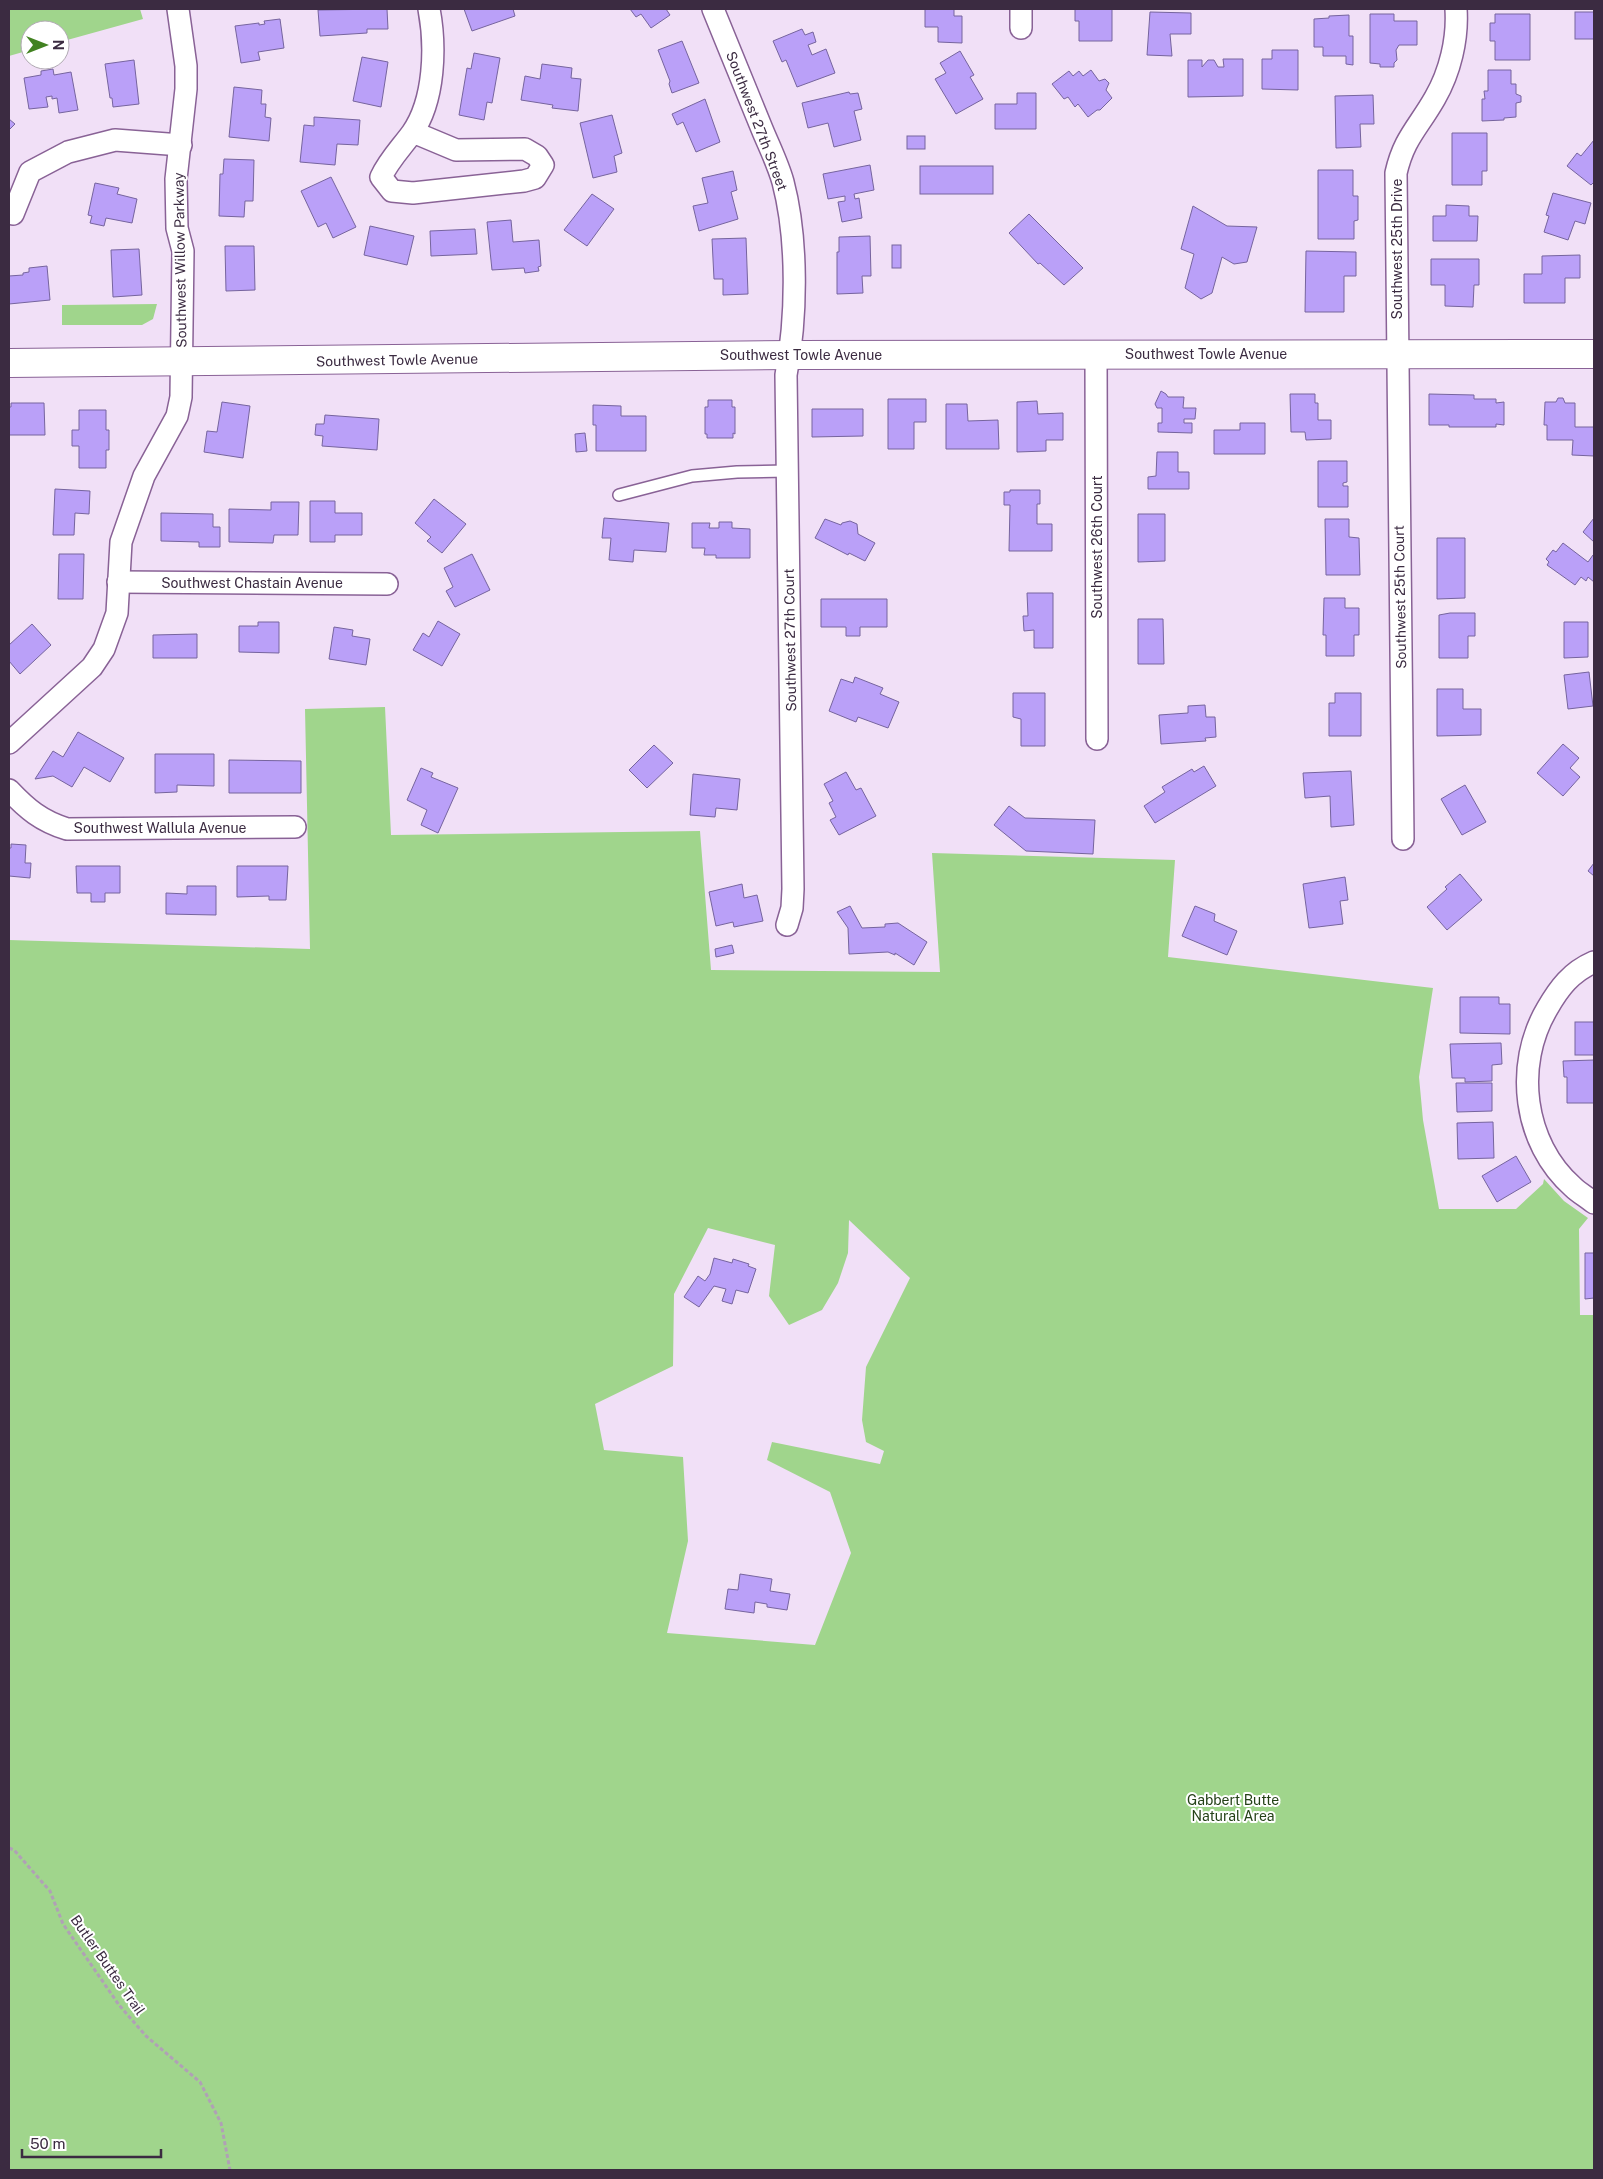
<svg xmlns="http://www.w3.org/2000/svg" width="1603" height="2179" font-family="'Public Sans',sans-serif">
<style>
.green{fill:#a0d58c;fill-rule:evenodd}
.building{fill:#baa0f8;stroke:#76649e}
.lines{fill:none;stroke-linecap:round;stroke-linejoin:round}
.service-casing{stroke:#896296;stroke-width:14}
.minor-casing{stroke:#896296;stroke-width:24}
.secondary-casing{stroke:#896296;stroke-width:30}
.path{stroke:#b0a0b6;stroke-width:3;stroke-dasharray:4 2.5;stroke-linecap:butt}
.service{stroke:#fff;stroke-width:11}
.minor{stroke:#fff;stroke-width:21}
.secondary{stroke:#fff;stroke-width:28}
.labels{text-anchor:middle;stroke-width:4;stroke-linejoin:round;paint-order:stroke}
.street-label{font-size:14px;fill:#3b2b41;stroke:#fff}
.park-label{font-size:14px;fill:#244117;stroke:#fff}
</style>
<rect width="100%" height="100%" fill="#f1e0f7"/>
<g class="green">
<polygon points="9,9 140,9 143,19 60,42 60,30 30,30 30,50 9,56"/>
<polygon points="157,304 153,319 142,325 62,325 62,305"/>
<path d="M385,707L391,835L700,831L711,970L940,972L932,853L1175,860L1168,957L1433,988L1419,1077L1423,1120L1439,1209H1516L1543,1184L1544,1179L1564,1201L1588,1218L1579,1229L1580,1315H1594V2170H9V940L310,949L305,709ZM849,1220L910,1278L866,1367L862,1420L866,1442L884,1451L880,1464L772,1442L767,1460L830,1492L851,1553L815,1645L667,1633L688,1541L683,1457L604,1450L595,1404L673,1366L674,1294L708,1228L775,1245L769,1296L789,1325L822,1310L838,1283L848,1253Z"/>
</g>
<g class="building">
<polygon points="387,9 388,29 367,29 367,33 320,36 318,10"/>
<polygon points="464,9 513,9 515,16 472,31"/>
<polygon points="630,9 666,9 670,15 651,28 641,14 636,17"/>
<polygon points="925,9 954,9 954,16 962,16 962,43 938,42 938,27 925,27"/>
<polygon points="1075,9 1112,9 1112,41 1079,41 1079,21 1075,21"/>
<polygon points="1150,12 1191,13 1191,34 1170,34 1172,56 1147,55"/>
<rect x="1575" y="12" width="19" height="27"/>
<polygon points="1370,14 1394,14 1394,21 1417,21 1417,45 1399,45 1396,50 1397,60 1394,63 1394,67 1380,67 1380,64 1370,63"/>
<polygon points="1495,14 1530,14 1530,60 1495,60 1495,41 1490,41 1490,23 1495,23"/>
<polygon points="1349,15 1349,36 1353,36 1353,65 1346,64 1346,56 1323,56 1323,47 1314,47 1314,19 1329,18 1329,16"/>
<polygon points="280,19 284,48 258,52 260,60 241,63 235,26 259,23 259,25 265,24 264,21"/>
<polygon points="802,29 805,35 813,32 816,42 808,45 812,55 826,49 835,73 797,87 786,60 782,62 773,41"/>
<polygon points="682,41 699,83 672,93 669,84 670,81 658,50"/>
<polygon points="1272,50 1298,50 1298,90 1262,89 1262,59 1272,59"/>
<polygon points="960,51 974,75 970,77 983,99 956,114 935,79 946,73 940,63"/>
<polygon points="474,53 500,58 492,103 487,102 484,120 459,115 467,68 471,69"/>
<polygon points="362,57 388,62 381,107 353,101"/>
<polygon points="1223,59 1243,59 1243,96 1188,97 1188,60 1202,60 1202,67 1208,60 1214,60 1218,67 1224,67"/>
<polygon points="134,60 139,104 113,107 112,98 110,98 105,64"/>
<polygon points="542,64 572,68 571,78 581,79 578,111 552,108 553,105 521,100 525,76 540,79"/>
<polygon points="53,69 54,75 71,72 78,110 59,113 57,98 52,99 52,96 46,97 48,107 29,109 24,78 41,75 41,71"/>
<polygon points="1091,70 1099,81 1105,79 1109,83 1106,90 1112,98 1100,110 1097,110 1088,117 1078,104 1075,107 1068,97 1064,99 1052,84 1069,71 1073,76 1079,71 1083,76"/>
<polygon points="1488,70 1511,70 1511,84 1516,84 1516,94 1521,96 1521,102 1516,103 1516,117 1504,118 1504,120 1482,121 1482,99 1485,99 1484,91 1488,91"/>
<polygon points="234,87 262,90 261,104 266,104 265,117 271,118 269,141 229,137"/>
<polygon points="849,92 850,94 858,93 862,109 854,111 861,140 834,147 828,123 808,128 802,103"/>
<polygon points="1017,93 1036,93 1036,129 995,129 995,104 1017,104"/>
<polygon points="1373,95 1374,124 1360,124 1361,147 1336,148 1335,96"/>
<polygon points="705,99 720,142 696,152 683,122 677,125 672,114"/>
<polygon points="612,115 622,153 614,156 617,172 593,178 580,123"/>
<polygon points="314,117 360,120 358,145 337,144 335,165 300,162 304,125 314,126"/>
<polygon points="9,119 15,124 9,130"/>
<polygon points="1452,133 1487,133 1487,171 1482,171 1482,185 1452,185"/>
<rect x="907" y="136" width="18" height="13"/>
<polygon points="1594,140 1594,182 1591,185 1567,166 1577,153 1581,156"/>
<polygon points="224,159 254,160 253,201 245,201 244,217 219,216 220,174 223,174"/>
<polygon points="870,165 874,190 854,194 855,199 859,198 862,218 842,222 838,202 845,201 845,196 828,199 823,174"/>
<rect x="920" y="166" width="73" height="28"/>
<polygon points="1318,170 1353,170 1353,196 1358,196 1358,220 1354,221 1354,239 1318,239"/>
<polygon points="733,171 737,190 731,192 738,219 699,231 693,206 708,203 702,178"/>
<polygon points="331,177 356,227 333,238 326,223 318,227 301,191"/>
<polygon points="95,183 119,188 117,194 137,199 132,223 106,218 104,226 90,223 92,216 88,215"/>
<polygon points="1553,193 1591,203 1585,224 1575,221 1568,240 1544,232 1549,216 1546,215"/>
<polygon points="592,194 614,209 587,246 564,230"/>
<polygon points="1446,205 1469,206 1469,216 1478,216 1477,241 1433,241 1433,216 1446,216"/>
<polygon points="1193,206 1227,226 1257,227 1247,262 1234,264 1222,257 1212,293 1201,299 1185,288 1194,254 1181,249"/>
<polygon points="1029,214 1083,268 1064,285 1040,263 1038,264 1009,233"/>
<polygon points="511,220 513,242 539,240 541,266 538,267 539,271 525,273 524,268 492,270 487,222"/>
<polygon points="370,226 414,236 407,265 364,255"/>
<polygon points="475,229 477,254 431,256 430,231"/>
<polygon points="870,236 871,276 862,276 863,293 837,294 837,252 839,252 839,237"/>
<polygon points="746,238 748,294 723,295 723,279 714,279 712,239"/>
<rect x="892" y="245" width="9" height="23"/>
<polygon points="225,246 254,246 255,290 226,291"/>
<polygon points="139,249 142,295 113,297 111,250"/>
<polygon points="1306,251 1356,252 1356,276 1344,276 1344,312 1305,312"/>
<polygon points="1580,255 1580,278 1565,278 1565,303 1524,303 1524,274 1542,274 1542,256"/>
<polygon points="1431,259 1479,259 1479,285 1474,285 1473,307 1445,306 1445,285 1431,285"/>
<polygon points="47,266 50,300 9,304 9,276 23,275 23,273 29,272 29,268"/>
<polygon points="1161,391 1166,394 1168,397 1184,397 1183,408 1196,408 1195,419 1184,419 1184,423 1192,423 1192,433 1158,432 1158,423 1162,423 1162,408 1157,408 1155,404"/>
<polygon points="1290,394 1315,394 1315,403 1318,403 1318,420 1331,420 1331,439 1306,440 1305,432 1291,432"/>
<polygon points="1429,394 1474,395 1474,399 1496,399 1496,403 1504,402 1504,425 1496,424 1496,427 1449,427 1449,425 1429,425"/>
<polygon points="1558,398 1563,398 1565,403 1575,403 1575,427 1594,427 1594,456 1572,455 1573,440 1547,440 1547,425 1544,425 1545,402 1556,402"/>
<polygon points="888,399 926,399 926,422 914,422 914,449 888,449"/>
<polygon points="708,400 732,400 732,407 735,407 735,434 733,433 733,438 707,438 707,434 705,434 705,407 708,407"/>
<polygon points="1037,401 1038,414 1063,413 1063,440 1046,440 1046,451 1017,452 1017,402"/>
<polygon points="222,402 250,406 243,458 204,452 207,431 217,432"/>
<polygon points="11,403 44,403 45,435 9,435 9,407 11,407"/>
<polygon points="946,404 967,404 968,421 998,420 999,449 946,449"/>
<polygon points="593,405 621,406 621,416 646,416 646,451 596,451 596,425 593,425"/>
<polygon points="812,409 863,409 863,436 812,437"/>
<polygon points="79,410 106,410 106,430 109,430 109,450 106,450 106,468 79,468 79,446 72,446 72,430 79,430"/>
<polygon points="325,415 379,419 377,450 322,446 323,436 315,435 316,424 324,424"/>
<polygon points="1240,423 1265,423 1265,454 1214,454 1214,430 1240,430"/>
<polygon points="585,433 587,451 576,452 575,434"/>
<polygon points="1157,452 1178,452 1178,472 1189,472 1189,489 1148,489 1148,477 1156,476"/>
<polygon points="1318,461 1347,461 1347,482 1343,483 1343,486 1348,486 1348,507 1318,507"/>
<polygon points="55,489 90,491 89,514 75,513 74,535 53,535"/>
<polygon points="1010,490 1040,490 1040,504 1037,504 1037,524 1052,524 1052,551 1009,551 1010,505 1004,505 1004,492 1010,492"/>
<polygon points="434,499 466,524 442,553 427,541 431,537 415,523"/>
<polygon points="310,501 335,501 335,513 362,513 362,535 335,535 335,542 310,542"/>
<polygon points="271,502 299,502 298,535 274,535 273,543 229,542 229,509 271,510"/>
<polygon points="161,513 213,514 213,527 220,527 220,547 199,547 199,542 161,541"/>
<polygon points="1138,514 1165,514 1165,561 1138,562"/>
<polygon points="604,518 669,523 666,552 634,550 633,562 609,560 611,538 602,538"/>
<polygon points="1594,518 1594,542 1583,532"/>
<polygon points="825,519 841,525 842,523 850,521 857,524 858,534 875,543 865,561 849,553 848,555 815,538"/>
<polygon points="1325,519 1349,519 1349,537 1359,538 1360,575 1326,575"/>
<polygon points="719,522 732,522 732,528 750,529 750,558 716,558 716,555 704,555 705,548 692,548 692,523 710,523 709,528 719,528"/>
<polygon points="1437,538 1465,538 1465,598 1437,599"/>
<polygon points="1563,543 1588,562 1593,555 1594,556 1594,582 1588,577 1586,581 1581,577 1575,585 1547,565 1549,562 1546,559 1553,550 1556,552"/>
<polygon points="59,554 84,554 83,599 58,599"/>
<polygon points="472,554 490,590 455,607 446,591 453,587 444,568"/>
<polygon points="1027,593 1053,593 1053,648 1034,648 1034,630 1024,631 1023,616 1028,616"/>
<polygon points="1324,598 1345,598 1345,608 1359,608 1359,635 1354,635 1354,656 1326,656 1326,635 1323,635"/>
<polygon points="821,599 887,599 887,627 860,627 860,636 846,636 846,627 821,627"/>
<polygon points="1450,613 1475,613 1475,636 1468,636 1468,658 1439,658 1439,615"/>
<polygon points="1138,619 1163,619 1164,664 1138,664"/>
<polygon points="438,621 460,634 442,666 413,650 423,633 429,637"/>
<polygon points="258,622 279,622 279,653 239,652 239,626 258,626"/>
<polygon points="1564,622 1588,622 1588,657 1564,658"/>
<polygon points="32,624 51,645 20,674 9,661 9,645"/>
<polygon points="334,627 353,630 352,636 370,639 366,665 329,659"/>
<polygon points="197,634 197,658 153,658 153,635"/>
<polygon points="1589,672 1593,706 1568,709 1564,675"/>
<polygon points="855,677 883,688 880,694 899,702 888,728 858,717 856,722 829,711 841,679 853,683"/>
<polygon points="1437,689 1463,689 1463,709 1481,709 1481,735 1437,736"/>
<polygon points="1013,693 1045,693 1045,746 1021,746 1021,719 1013,717"/>
<polygon points="1335,693 1361,693 1361,736 1329,736 1329,703 1335,703"/>
<polygon points="1205,705 1206,717 1215,717 1216,737 1205,738 1206,741 1161,744 1159,715 1188,713 1188,706"/>
<polygon points="78,732 124,758 110,782 84,767 72,787 53,776 35,779 53,751 63,757"/>
<polygon points="1563,744 1579,758 1570,768 1580,777 1563,796 1537,773"/>
<polygon points="654,745 673,763 647,788 629,770"/>
<polygon points="155,754 214,754 214,786 177,785 177,792 155,793"/>
<polygon points="229,760 301,761 301,793 229,793"/>
<polygon points="1204,766 1216,786 1155,823 1144,806 1165,792 1162,787 1192,769 1194,772"/>
<polygon points="421,768 433,773 431,777 458,788 438,833 421,825 427,810 407,800"/>
<polygon points="1351,771 1354,825 1331,827 1330,796 1305,798 1303,773"/>
<polygon points="846,772 856,790 861,788 876,816 839,835 830,820 836,817 829,803 833,801 824,784"/>
<polygon points="693,774 740,779 737,810 716,808 715,817 690,815"/>
<polygon points="1465,785 1486,822 1462,835 1441,799"/>
<polygon points="1009,806 1025,818 1095,820 1093,854 1026,851 994,825"/>
<polygon points="11,844 26,845 25,863 31,863 30,878 9,876 9,848 11,848"/>
<polygon points="1594,863 1594,876 1588,871"/>
<polygon points="76,866 120,866 120,893 105,893 105,902 91,902 91,893 77,893"/>
<polygon points="237,866 288,866 286,900 269,900 269,896 237,897"/>
<polygon points="1460,874 1482,900 1447,930 1427,907 1447,889 1445,887"/>
<polygon points="1345,877 1348,900 1340,901 1343,924 1309,928 1303,884"/>
<polygon points="742,884 744,898 757,895 763,921 734,927 733,922 716,926 709,892"/>
<polygon points="187,886 216,886 216,915 166,914 166,893 187,894"/>
<polygon points="850,906 862,928 885,927 885,924 898,923 927,942 914,965 895,953 895,955 888,952 849,954 848,928 837,912"/>
<polygon points="1195,906 1215,914 1214,921 1237,931 1227,955 1182,936"/>
<polygon points="732,945 734,953 716,957 715,949"/>
<polygon points="1460,997 1499,997 1499,1004 1510,1004 1510,1034 1460,1033"/>
<rect x="1575" y="1022" width="19" height="33"/>
<polygon points="1501,1043 1502,1064 1492,1065 1492,1081 1465,1082 1465,1078 1452,1078 1450,1044"/>
<polygon points="1594,1060 1594,1103 1567,1103 1567,1077 1564,1077 1563,1061"/>
<polygon points="1456,1083 1492,1083 1492,1111 1457,1112"/>
<polygon points="1493,1122 1494,1158 1458,1159 1457,1123"/>
<polygon points="1516,1156 1531,1182 1497,1202 1482,1176"/>
<polygon points="1585,1253 1594,1253 1594,1298 1585,1299"/>
<polygon points="714,1258 732,1263 733,1259 749,1264 748,1266 756,1269 748,1293 736,1290 732,1304 722,1301 726,1289 714,1286 699,1307 684,1297 698,1276 705,1281 710,1274"/>
<polygon points="740,1574 772,1579 770,1591 790,1594 787,1610 767,1607 767,1604 755,1602 754,1613 725,1609 728,1589 738,1590"/>
</g>
<g class="lines">
<g class="service-casing">
<polyline id="service" points="619,495 692,476 737,472 787,471"/>
</g>
<g class="minor-casing">
<g id="minor">
<path d="M713,9C729,49 746,89 762,129C769,146 778,164 783,182C798,239 797,317 786,375L793,889L792,908L787,925"/>
<polyline points="1021,28 1021,9"/>
<path d="M413,132L456,150L525,149L537,156L543,165L535,178L524,181L413,193L392,191L381,177C389,160 401,148 412,133C435,100 436,46 429,9"/>
<polyline points="13,214 30,172 68,152 115,140 181,145"/>
<polyline points="1096,354 1097,739"/>
<polyline points="118,582 387,584"/>
<polyline points="9,743 92,667 104,649 117,613 121,542 144,476 177,416 181,397 183,251 177,228 176,179 186,89 186,66 178,9"/>
<path d="M9,790C27,809 41,821 67,829L295,827"/>
<path d="M1403,839L1396,173C1404,138 1418,128 1435,98C1450,72 1458,39 1456,9"/>
<path d="M1594,962C1571,972 1559,988 1547,1009C1514,1065 1523,1143 1573,1187C1579,1193 1587,1197 1594,1203"/>
</g>
</g>
<g class="secondary-casing">
<polyline id="secondary" points="9,363 790,355 1594,354"/>
</g>
<polyline class="path" points="9,1848 14,1850 50,1891 63,1924 119,2005 146,2036 200,2082 221,2123 230,2170"/>
<use href="#service" class="service"/>
<use href="#minor" class="minor"/>
<use href="#secondary" class="secondary"/>
</g>
<g class="labels">
<g class="street-label">
<text transform="translate(757 121) rotate(69)" y="5">Southwest 27th Street</text>
<text transform="translate(1397 249) rotate(-90)" y="5">Southwest 25th Drive</text>
<text transform="translate(180 260) rotate(-91)" y="5">Southwest Willow Parkway</text>
<text x="1206" y="359">Southwest Towle Avenue</text>
<text x="801" y="360">Southwest Towle Avenue</text>
<text transform="translate(397 360) rotate(-1)" y="5">Southwest Towle Avenue</text>
<text transform="translate(1097 547) rotate(-90)" y="5">Southwest 26th Court</text>
<text x="252" y="588">Southwest Chastain Avenue</text>
<text transform="translate(1400 597) rotate(-91)" y="5">Southwest 25th Court</text>
<text transform="translate(790 640) rotate(-91)" y="5">Southwest 27th Court</text>
<text x="160" y="833">Southwest Wallula Avenue</text>
<text transform="translate(108 1965) rotate(55)" y="5">Butler Buttes Trail</text>
</g>
<g class="park-label">
<text x="1233" y="1805">Gabbert Butte<tspan x="1233" dy="16">Natural Area</tspan></text>
</g>
</g>
<rect width="1603" height="2179" fill="none" stroke="#3b2b41" stroke-width="20"/>
<g transform="translate(45 45) rotate(90)"><circle r="24" fill="#ffffff" stroke="#b1aab3"/>
<path d="M0-4L9 19L0 12L-9 19Z" fill="#428221"/>
<text y="-8" font-size="14" font-weight="bold" text-anchor="middle" fill="#3b2b41">N</text>
</g>
<path d="M22 2149v8h139v-8" fill="none" stroke="#3b2b41" stroke-width="2.5"/>
<text x="30" y="2149" font-size="15" fill="#3b2b41" stroke="#ffffff" stroke-width="4" paint-order="stroke">50 m</text>
</svg>
